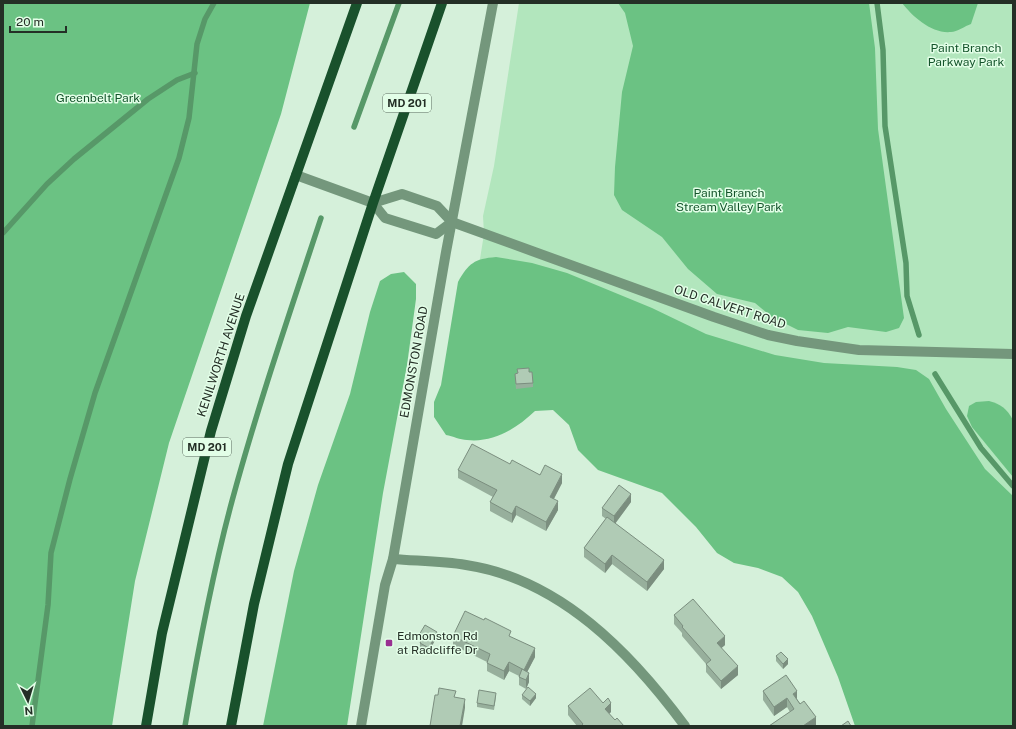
<svg xmlns="http://www.w3.org/2000/svg" width="1016" height="729" font-family="'Public Sans',sans-serif">
<style>
.green{fill:#b2e6bd}
.forest{fill:#6bc283}
.lines{fill:none;stroke-linecap:round;stroke-linejoin:round}
.stream{stroke:#579868;stroke-width:5.5}
.minor{stroke:#74977c;stroke-width:10}
.major{stroke:#19512c;stroke-width:10}
.wall{fill:#97af9c}
.shaded-wall{fill:#7b8e7f}
.building{fill:#b0cbb5;stroke:#7b8e7f}
.poi-dot{fill:#992f91;stroke:#e2fee7;stroke-width:1.5}
.labels{text-anchor:middle;stroke-width:3;stroke-linejoin:round;paint-order:stroke}
.shield{fill:#e2fee7;stroke:#5d6d60;stroke-width:1}
.shield-label{font-size:11px;font-weight:bold;fill:#242f26}
.park-label{font-size:12px;fill:#14542b;stroke:#e2fee7}
.street-label{font-size:12px;fill:#242f26;stroke:#e2fee7}
.poi-label{font-size:12px;fill:#242f26;stroke:#e2fee7;text-anchor:start}
</style>
<rect width="100%" height="100%" fill="#d5f0da"/>
<polygon class="green" points="519,3 1013,3 1013,657 471,315 484,234 483,216 494,166"/>
<g class="forest">
<polygon points="3,3 310,3 281,114 169,443 135,581 112,726 3,726"/>
<polygon points="618,3 869,3 875,48 878,129 904,318 899,328 886,332 848,327 828,333 798,330 772,317 755,303 717,294 688,269 662,237 622,210 614,195 615,167 622,92 633,46 625,13"/>
<path d="M902,3H978L971,24C965,26 957,32 951,32C932,34 913,17 902,3Z"/>
<path d="M496,257L532,263L567,273L652,308L706,334L775,355L824,363L897,367L916,370L929,379L946,409L985,469L1013,496V726H855L838,677L812,616L798,592L782,577L758,568L734,563L717,553L696,527L662,493L598,470L578,450L569,425L553,410L535,411C517,428 494,443 467,440C460,440 453,436 446,435L434,417V402L441,385L458,282C469,263 474,259 496,257Z"/>
<polygon points="404,272 416,284 416,299 407,365 383,493 347,726 263,726 294,571 318,485 350,394 370,312 380,281 391,274"/>
<path d="M989,401C1001,404 1007,409 1013,420V477L972,427L967,416L969,406L976,402Z"/>
</g>
<g class="lines">
<g class="stream">
<polyline points="877,3 883,50 885,126 906,263 907,296 919,335"/>
<polyline points="354,127 399,3"/>
<polyline points="3,233 47,184 74,159 148,99 177,80 195,73"/>
<polyline points="935,374 981,448 1013,486"/>
<polyline points="32,726 48,605 51,553 70,479 95,393 179,158 189,118 197,44 205,19 214,3"/>
<path d="M185,726C198,650 212,575 232,501C258,405 290,312 321,218"/>
</g>
<g class="minor">
<polyline points="296,175 373,203 385,218 436,234 452,222"/>
<polyline points="373,203 402,194 437,206 452,222 714,317 768,335 797,341 859,350 1013,354"/>
<path d="M393,559C417,561 442,561 466,565C560,579 631,653 685,726"/>
<polyline points="361,726 385,585 393,559 446,252 493,3"/>
</g>
<g class="major">
<polyline points="146,726 162,633 211,431 246,316 357,3"/>
<polyline points="231,726 254,604 288,464 373,203 442,3"/>
</g>
</g>
<g class="wall">
<polygon points="517,369 529,372 533,383 533,387 516,389 515,374 517,373"/>
<polygon points="510,464 562,483 554,499 558,510 546,531 516,515 512,523 490,511 490,502 493,497 458,478 458,470"/>
<polygon points="631,502 615,524 664,569 647,591 612,564 605,573 584,557 584,548 606,519 602,516 602,508"/>
<polygon points="674,615 725,645 721,648 738,675 721,689 706,672 706,664 682,636 682,633 674,624"/>
<polygon points="419,635 437,636 429,652 420,647 420,643 421,641 419,640"/>
<polygon points="453,636 511,637 535,657 527,672 529,682 526,689 519,685 519,676 509,671 504,680 487,671 487,662 453,645"/>
<polygon points="776,656 788,664 783,669 776,661"/>
<polygon points="763,691 797,699 816,726 769,726 790,712 787,707 774,716 763,700"/>
<polygon points="522,695 536,698 530,706 522,699"/>
<polygon points="496,697 494,710 477,707 477,703"/>
<polygon points="603,703 611,712 609,714 615,720 624,726 577,726 568,715 568,706"/>
</g>
<g class="shaded-wall">
<polygon points="562,474 562,483 550,506 550,497"/>
<polygon points="631,494 631,502 614,525 614,516"/>
<polygon points="558,501 558,510 546,531 546,522"/>
<polygon points="516,506 516,515 512,523 512,514"/>
<polygon points="612,555 612,564 605,573 605,564"/>
<polygon points="664,560 664,569 647,591 647,582"/>
<polygon points="437,632 437,636 429,652 429,648"/>
<polygon points="725,636 725,645 717,652 717,643"/>
<polygon points="535,648 535,657 524,678 524,670"/>
<polygon points="788,659 788,664 783,669 783,664"/>
<polygon points="509,662 509,671 504,680 504,671"/>
<polygon points="738,666 738,675 721,689 721,681"/>
<polygon points="529,673 529,682 526,689 526,680"/>
<polygon points="797,691 797,700 793,694"/>
<polygon points="536,694 536,698 530,706 530,701"/>
<polygon points="787,698 787,707 774,716 774,707"/>
<polygon points="465,699 465,708 462,726 460,726"/>
<polygon points="611,703 611,712 605,717 605,709"/>
<polygon points="816,717 816,726 803,726"/>
</g>
<g class="building">
<polygon points="529,368 529,372 532,372 533,383 516,384 515,374 518,373 517,369"/>
<polygon points="472,444 510,464 512,460 540,475 545,465 562,474 550,497 558,501 546,522 516,506 512,514 490,502 497,490 458,470"/>
<polygon points="619,485 631,494 614,516 602,508"/>
<polygon points="607,517 664,560 647,582 612,555 605,564 584,548"/>
<polygon points="693,599 725,636 717,643 738,666 721,681 706,664 711,660 682,627 683,626 674,615"/>
<polygon points="465,611 484,620 485,618 511,631 509,636 535,648 524,670 509,662 504,671 487,663 490,654 453,636"/>
<polygon points="425,625 437,632 429,648 420,643 423,637 419,635"/>
<polygon points="781,652 788,659 783,664 776,656"/>
<polygon points="522,669 529,673 526,680 519,677"/>
<polygon points="786,675 797,691 793,694 800,704 804,701 816,717 803,726 769,726 794,709 787,698 774,707 763,691"/>
<polygon points="528,687 536,694 530,701 522,695"/>
<polygon points="439,688 456,691 454,697 465,699 460,726 430,726 435,695 438,695"/>
<polygon points="590,688 603,703 608,698 611,703 605,709 615,720 617,718 624,726 581,726 583,724 568,706"/>
<polygon points="479,690 496,693 494,706 477,703"/>
<polygon points="848,721 851,726 841,726"/>
</g>
<rect class="poi-dot" x="385" y="639" width="8" height="8" rx="2"/>
<g class="labels">
<g class="shield">
<rect x="383" y="94" width="48" height="18" rx="3"/>
<rect x="183" y="438" width="48" height="18" rx="3"/>
</g>
<g class="shield-label">
<text x="407" y="107">MD 201</text>
<text x="207" y="451">MD 201</text>
</g>
<g class="park-label">
<text x="966" y="52">Paint Branch<tspan x="966" dy="14">Parkway Park</tspan></text>
<text x="98" y="102">Greenbelt Park</text>
<text x="729" y="197">Paint Branch<tspan x="729" dy="14">Stream Valley Park</tspan></text>
</g>
<g class="street-label">
<text transform="translate(730 307) rotate(18)" y="4">OLD CALVERT ROAD</text>
<text transform="translate(221 355) rotate(-72)" y="4">KENILWORTH AVENUE</text>
<text transform="translate(414 362) rotate(-80)" y="4">EDMONSTON ROAD</text>
</g>
<g class="poi-label">
<text x="397" y="640">Edmonston Rd<tspan x="397" dy="14">at Radcliffe Dr</tspan></text>
</g>
</g>
<rect width="1016" height="729" fill="none" stroke="#242f26" stroke-width="8"/>
<g transform="translate(28 701) rotate(175)" stroke="#e2fee7" stroke-width="3" paint-order="stroke">
<path d="M0-3L7 15L0 10L-7 15Z" fill="#242f26"/>
<text y="-6" font-size="11" font-weight="bold" text-anchor="middle" fill="#242f26">N</text>
</g>
<path d="M10 26v6h56v-6" fill="none" stroke="#242f26" stroke-width="2"/>
<text x="16" y="26" font-size="12" fill="#242f26" stroke="#e2fee7" stroke-width="3" paint-order="stroke">20 m</text>
</svg>
